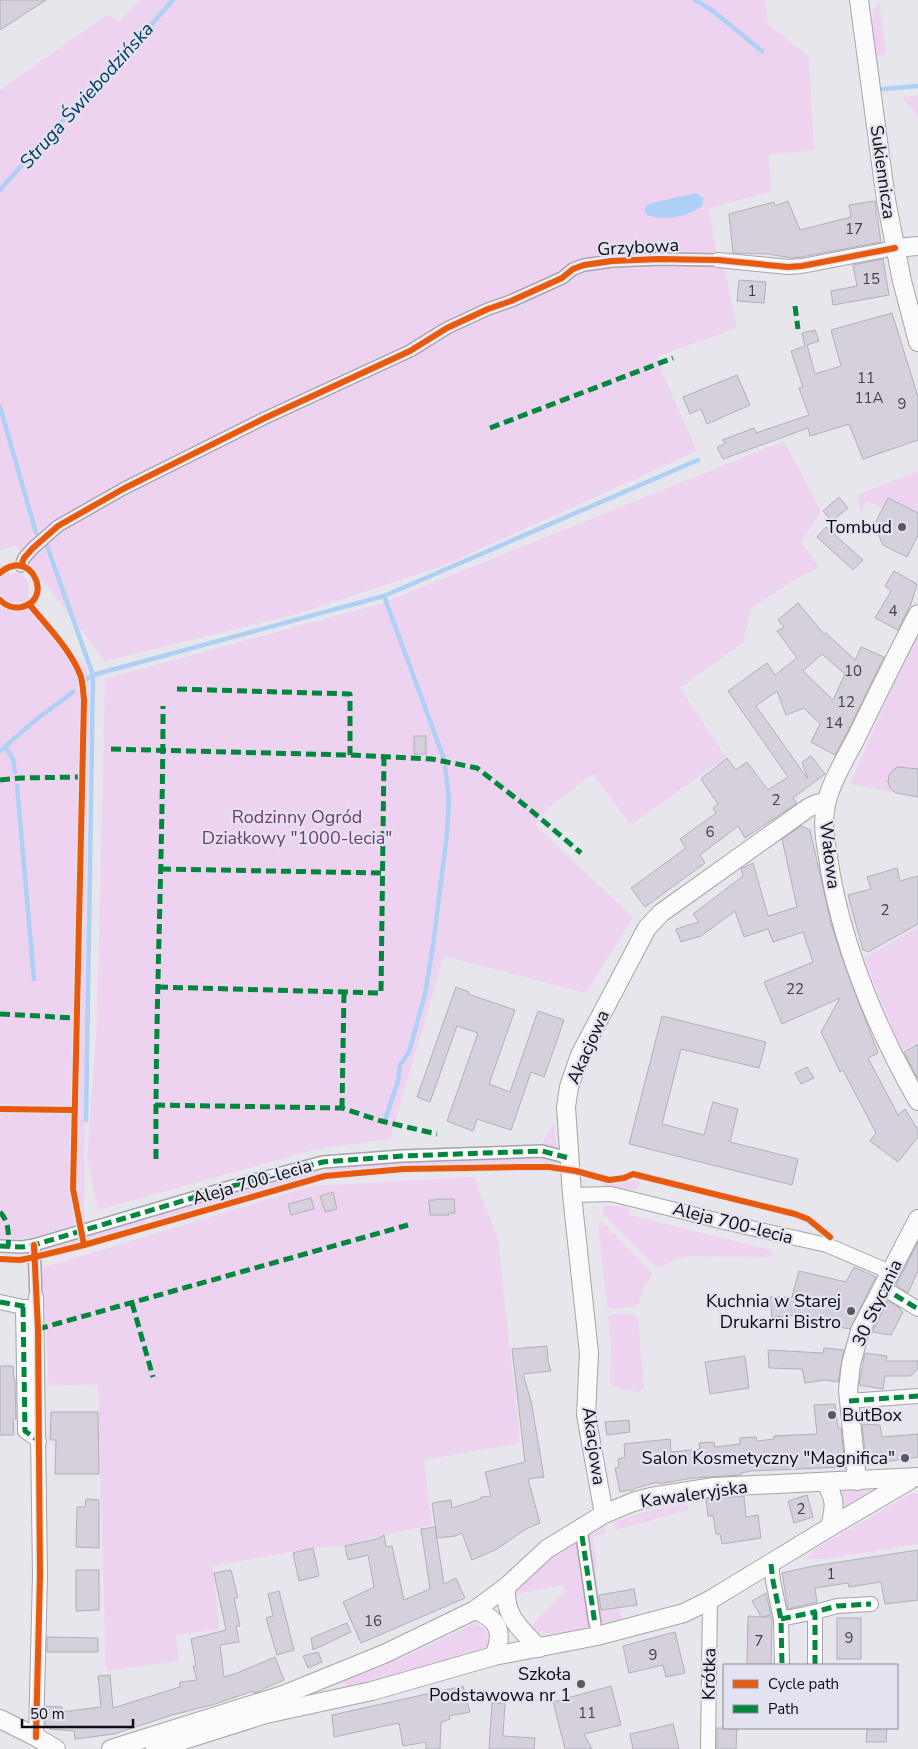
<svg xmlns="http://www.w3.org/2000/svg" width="918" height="1749" font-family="'Nunito Sans',sans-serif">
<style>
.green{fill:#eed3f0}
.water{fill:#add0f4}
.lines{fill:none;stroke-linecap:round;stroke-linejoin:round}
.stream{stroke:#add0f4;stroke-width:4.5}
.building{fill:#d6d0dd;stroke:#b0afb4;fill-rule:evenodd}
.pedestrian-casing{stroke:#a4a4a9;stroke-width:14}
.minor-casing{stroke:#a4a4a9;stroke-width:16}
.tertiary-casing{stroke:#a4a4a9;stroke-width:20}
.pedestrian{stroke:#fbfbfc;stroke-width:11}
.minor{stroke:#fbfbfc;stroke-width:14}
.tertiary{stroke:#fbfbfc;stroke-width:18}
.quiet{stroke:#00873e;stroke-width:5;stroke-dasharray:10 5;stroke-linecap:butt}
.cycleway-casing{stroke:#e3e2f0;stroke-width:9}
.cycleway{stroke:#e8590c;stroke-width:6}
.poi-dot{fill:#58585d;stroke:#e3e2f0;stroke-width:2}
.labels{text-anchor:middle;stroke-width:4.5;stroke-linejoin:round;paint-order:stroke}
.number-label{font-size:15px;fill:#403f46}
.street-label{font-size:18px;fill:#0c0c10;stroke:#e3e2f0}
.poi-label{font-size:18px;fill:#0c0c10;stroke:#e3e2f0;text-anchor:end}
.park-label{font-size:18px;fill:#753975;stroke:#e3e2f0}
.water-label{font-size:19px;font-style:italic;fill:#003763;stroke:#e3e2f0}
</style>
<rect width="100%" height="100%" fill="#e6e6ec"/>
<g class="green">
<polygon points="140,0 765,0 768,24 809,57 814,150 769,155 771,192 709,208 718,260 725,271 737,328 658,356 661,370 697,451 440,567 297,614 105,661 15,545 0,551 0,90 108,14 119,22"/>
<path d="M879,2L886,54L877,56C875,39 866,14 879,2Z"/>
<polygon points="918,95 918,118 903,97"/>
<polygon points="784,441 821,511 801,542 819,567 795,579 751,609 743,643 680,688 726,757 631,825 593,774 547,809 535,825 633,917 586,993 444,956 390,1139 317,1149 98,1210 87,1157 97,1025 105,679 380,604"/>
<polygon points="918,471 918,513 883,508 866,501 861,513 857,495"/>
<path d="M0,562L10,574C24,570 33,582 27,595L87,669L90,699L87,797L84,1222L32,1238H0Z"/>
<polygon points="918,635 918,797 850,784 892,688"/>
<polygon points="918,927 918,1041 902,1051 864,958"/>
<polygon points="554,1122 557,1152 539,1149"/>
<polygon points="539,1156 557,1160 558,1166 543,1162 424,1165 326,1172 326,1166 349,1162"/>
<polygon points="316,1167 317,1174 154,1220 152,1214"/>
<polygon points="474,1177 498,1238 520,1443 424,1460 432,1525 384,1535 345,1546 313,1548 213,1566 219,1629 176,1635 179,1661 106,1671 98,1384 49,1386 42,1268 312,1186"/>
<polygon points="630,1180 641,1181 639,1188 633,1190 604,1187 604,1183 618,1184"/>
<polygon points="606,1205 628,1208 630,1210 629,1215 771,1250 773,1253 772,1256 768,1257 692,1256 680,1258 660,1267 655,1266 604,1215 602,1211 603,1207"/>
<polygon points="143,1216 145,1223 90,1239 84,1237 84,1234"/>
<polygon points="602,1221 651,1271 652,1276 644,1287 639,1304 634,1307 611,1309 607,1306 598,1224"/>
<polygon points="79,1235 79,1241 77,1243 37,1254 38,1249"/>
<polygon points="614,1314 633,1314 638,1317 644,1388 639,1392 614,1387 610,1382 611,1345 608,1318 610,1315"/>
<polygon points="875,1490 847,1508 843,1508 839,1492 840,1491"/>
<polygon points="912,1493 918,1493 918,1544 825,1559 807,1559 814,1550"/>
<polygon points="687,1503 688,1510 616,1530 614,1522 641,1513"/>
<polygon points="604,1527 606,1533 592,1537 598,1568 595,1569 601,1609 620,1607 622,1618 598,1625 585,1537"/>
<path d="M580,1538L593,1625C572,1631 550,1640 530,1627L565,1591L563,1585L511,1595L512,1591L554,1554Z"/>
<polygon points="475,1623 485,1629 490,1644 485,1653 347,1689 344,1681 409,1655"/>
</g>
<path class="water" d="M696,193L703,198V205C688,217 665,221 647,215L644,210L648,204Z"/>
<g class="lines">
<g class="stream">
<polyline points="695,0 713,11 762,51"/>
<polyline points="883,89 918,86"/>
<path d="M0,190C56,125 117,65 173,0"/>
<polyline points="0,407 36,533"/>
<polyline points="47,546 93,675 86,1120"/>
<polyline points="384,596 698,460"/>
<polyline points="85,680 93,675 384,596 444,759"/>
<polyline points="5,747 13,759 15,772"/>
<polyline points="0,751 33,722 73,692"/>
<polyline points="17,786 34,979"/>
<polyline points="385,1120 398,1081 400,1065 409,1052 425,994 433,946 447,834 449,799 445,767"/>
</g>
</g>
<g class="building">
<polygon points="0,0 46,0 0,30"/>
<polygon points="788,201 800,230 851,217 849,205 875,201 881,242 801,257 792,258 768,254 733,253 729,214 774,202 775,206"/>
<polygon points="883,259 889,295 833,305 831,291 857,286 853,265"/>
<polygon points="739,280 766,282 764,303 737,301"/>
<polygon points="892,313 918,397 918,440 863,459 849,424 810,436 808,428 723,459 717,447 726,443 722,440 754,428 756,433 809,415 799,388 803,387 791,351 805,346 802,333 815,330 819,341 807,345 815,374 841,366 831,330"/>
<polygon points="737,375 750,405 707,424 701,409 690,414 683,397"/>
<polygon points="839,497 848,508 832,521 823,511"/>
<polygon points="888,498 918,513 918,535 907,557 883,545 874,525"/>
<polygon points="826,527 863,560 853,570 817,537"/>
<polygon points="894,571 917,584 911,604 898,630 875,618 891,591 885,586"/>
<path d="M798,603L824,634L826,633L855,660L861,647L884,657L848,731L835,755L811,742L820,724L804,708L786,715L777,691L756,706L808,779L802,762L811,756L825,774L793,798L797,803L745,838L738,826L700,855L705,863L645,907L631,888L686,848L680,839L716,813L713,808L718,804L701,779L727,758L736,770L747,762L768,790L788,777L728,691L767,663L775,675L797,658L777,631L784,627L778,620ZM822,654L845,674L833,700L803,671Z"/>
<rect x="414" y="736" width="12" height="18"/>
<polygon points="898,767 918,769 918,797 896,793 890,788 888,782 889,775 893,770"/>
<polygon points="801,826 810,830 831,923 841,955 878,1053 868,1058 898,1115 905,1109 918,1130 918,1137 898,1162 870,1141 876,1133 843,1070 840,1072 821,1032 840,998 782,1024 764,982 813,962 803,932 773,942 768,929 744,937 735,911 701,936 681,942 676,929 699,922 693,914 743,876 741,869 753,863 768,916 797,907 782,839"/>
<polygon points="897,868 900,881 918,876 918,924 868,952 863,950 848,895 871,889 867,877"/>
<polygon points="456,987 469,992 468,994 515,1010 489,1084 510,1092 538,1011 564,1020 544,1077 531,1072 511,1130 477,1119 473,1131 447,1121 478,1033 457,1026 430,1102 417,1097"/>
<polygon points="662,1016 766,1042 759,1068 681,1049 662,1124 704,1135 713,1102 738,1109 730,1142 798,1159 792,1185 629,1144"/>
<polygon points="918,1044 918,1079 904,1052"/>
<polygon points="807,1067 814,1078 801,1084 795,1073"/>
<polygon points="333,1192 337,1209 325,1212 320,1196"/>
<polygon points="311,1198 314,1209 291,1215 288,1204"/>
<polygon points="436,1199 454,1199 455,1213 449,1213 449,1215 430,1215 429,1200 436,1200"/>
<polygon points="918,1242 918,1271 908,1293 896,1285"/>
<polygon points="854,1267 876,1277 850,1329 828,1325 828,1324 800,1326 799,1315 772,1317 770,1297 792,1297 799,1271 846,1282"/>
<polygon points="888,1301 900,1308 900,1310 903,1312 891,1335 872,1332"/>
<polygon points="547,1346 548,1361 551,1371 523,1374 531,1401 544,1477 528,1479 540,1523 526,1529 497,1549 472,1560 462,1533 455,1536 437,1538 432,1503 451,1500 452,1508 481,1499 481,1497 491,1496 485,1472 525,1462 512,1349"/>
<polygon points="824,1348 844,1350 838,1382 825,1380 805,1383 802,1369 769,1368 768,1350 823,1353"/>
<polygon points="865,1353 887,1356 886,1361 918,1361 918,1368 911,1376 885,1376 883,1389 859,1385"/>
<polygon points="745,1356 749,1388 710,1394 705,1362"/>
<polygon points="0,1366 13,1366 14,1379 15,1379 16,1419 13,1419 14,1435 0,1435"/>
<polygon points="835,1404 838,1428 841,1428 845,1464 843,1467 751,1471 741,1473 741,1475 693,1478 658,1484 658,1482 636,1488 632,1491 629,1490 620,1492 615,1468 619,1467 618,1459 625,1457 624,1444 670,1439 671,1452 700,1449 699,1443 714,1442 715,1447 740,1444 740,1438 756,1437 757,1441 774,1439 774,1436 817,1434 814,1405"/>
<polygon points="51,1412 98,1412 99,1474 55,1474 56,1440 50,1440"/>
<polygon points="629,1420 630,1432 607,1435 605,1422"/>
<polygon points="862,1424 880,1425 882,1437 918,1434 918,1457 870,1464 866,1461"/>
<polygon points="807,1495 813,1517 794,1523 788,1501"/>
<polygon points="744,1496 746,1517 758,1515 761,1538 722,1544 720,1534 716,1534 713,1516 708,1516 706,1499"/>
<polygon points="86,1499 99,1500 99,1548 76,1547 77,1507 85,1507"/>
<polygon points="435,1527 444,1584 456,1578 465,1598 361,1643 343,1602 374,1587 368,1555 348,1560 345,1546 377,1539 384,1535 386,1547 392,1546 404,1600 430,1589 421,1529"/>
<polygon points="313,1548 319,1576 299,1581 293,1553"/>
<polygon points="918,1550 918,1600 885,1604 881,1582 849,1587 848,1583 815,1588 817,1602 788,1609 782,1573 813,1566"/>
<polygon points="76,1570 99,1570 99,1610 76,1611"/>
<polygon points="231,1570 238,1598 234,1598 240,1626 236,1626 239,1642 220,1645 224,1677 237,1673 275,1657 284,1680 254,1693 253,1691 215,1704 172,1715 114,1734 75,1739 74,1731 50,1729 45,1724 46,1706 62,1707 61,1712 101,1707 98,1676 110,1675 113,1708 180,1687 180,1682 197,1680 193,1666 196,1666 191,1639 226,1630 214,1573"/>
<polygon points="634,1589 637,1605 601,1610 599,1595"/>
<polygon points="279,1591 294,1650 277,1655 266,1618 273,1616 268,1594"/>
<polygon points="766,1593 771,1615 762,1617 772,1617 772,1619 771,1665 747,1665 748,1616 761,1617 752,1601"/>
<rect x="837" y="1618" width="24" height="41"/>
<polygon points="347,1623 351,1632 313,1650 311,1638"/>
<polygon points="675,1632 685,1673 666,1677 663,1665 629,1673 623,1646"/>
<polygon points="47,1637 98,1638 98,1652 47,1652"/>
<polygon points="318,1652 322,1662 308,1668 303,1656"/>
<polygon points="463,1686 470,1712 449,1716 450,1719 441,1722 440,1749 426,1749 426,1742 403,1746 399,1723 334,1737 332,1715"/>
<polygon points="611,1686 621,1725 584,1734 592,1749 565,1749 553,1702"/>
<polygon points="492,1703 505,1703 503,1736 535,1738 534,1749 489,1749"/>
<polygon points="673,1724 679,1749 633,1749 630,1734"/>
<polygon points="717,1728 737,1728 736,1749 717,1749"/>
<polygon points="867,1728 887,1728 886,1742 866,1742"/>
</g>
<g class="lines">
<g class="pedestrian-casing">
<g id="pedestrian">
<polyline points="21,566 24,558 33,548 58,526 123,489 265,418 410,351 447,328 488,309 511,301 562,278 573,269 584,265 612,261 659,259 718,260"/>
<polyline points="34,1245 36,1297"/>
<polyline points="0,1246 22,1247 34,1245 243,1183 323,1162 402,1156 542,1151 569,1158"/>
<polyline points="582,1536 595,1624"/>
</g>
</g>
<g class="minor-casing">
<g id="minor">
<polyline points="718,260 788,267 802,266 895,248"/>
<polyline points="572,1195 611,1194 724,1222 827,1245 890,1272"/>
<polyline points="882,1287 918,1309"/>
<polyline points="0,1302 23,1307 31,1307"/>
<polyline points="23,1307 25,1431 39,1441"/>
<polyline points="849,1401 918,1396"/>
<polyline points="771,1564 773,1581 781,1619 782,1665"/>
<polyline points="781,1619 815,1612"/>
<polyline points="815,1665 815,1612 837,1606 871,1604"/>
<polyline points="36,1737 40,1575 36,1297"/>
<polyline points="708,1749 710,1600"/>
</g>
</g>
<g class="tertiary-casing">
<g id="tertiary">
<polyline points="859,0 886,200 902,281 918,342"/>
<polyline points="895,248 918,246"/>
<path d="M918,614C897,654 877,695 857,736C847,756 830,783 826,805C822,822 825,840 828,857C840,941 876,1028 918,1101"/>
<polyline points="857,1481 848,1390 851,1364 860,1331 918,1219"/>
<path d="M825,1482C836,1499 835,1507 830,1527"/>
<polyline points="604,1514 586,1415 589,1353 572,1195 566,1107 569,1087 580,1055 647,928 661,913 808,808 816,804 826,802"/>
<path d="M506,1587C504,1616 520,1629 539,1648"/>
<path d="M475,1610C499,1619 504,1633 494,1656"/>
<polyline points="0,1719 36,1737 56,1749"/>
<polyline points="111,1749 283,1695 384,1654 475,1610 506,1587 547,1549 604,1514 633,1502 651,1497 714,1487 918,1477"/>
<polyline points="155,1749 266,1714 372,1691 494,1656 597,1636 684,1613 710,1600 830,1527 910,1480"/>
</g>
</g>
<use href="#pedestrian" class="pedestrian"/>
<use href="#minor" class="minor"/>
<use href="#tertiary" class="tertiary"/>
<g class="quiet">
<polyline points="795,306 798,329"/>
<polyline points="490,428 673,358"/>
<polyline points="177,689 350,694 350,755"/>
<polyline points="111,749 350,755 432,759 477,768 527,807 581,853"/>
<polyline points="0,780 21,778 81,777"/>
<polyline points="161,869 382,873"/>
<polyline points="158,987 381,993 384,757"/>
<polyline points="0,1014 76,1018"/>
<polyline points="155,1105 342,1108 381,1121 437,1134"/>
<polyline points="342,1108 344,992"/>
<path d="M156,1159C155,1008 163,857 163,706"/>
<path d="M0,1212C9,1222 9,1233 8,1247"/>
<polyline points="0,1246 22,1247 34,1245 243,1183 323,1162 402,1156 542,1151 569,1158"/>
<polyline points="882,1287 918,1309"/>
<polyline points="0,1302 29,1307"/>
<polyline points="132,1303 153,1377"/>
<polyline points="23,1307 25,1431 39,1441"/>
<polyline points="38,1329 408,1225"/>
<polyline points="849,1401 918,1396"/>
<polyline points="582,1536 595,1624"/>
<polyline points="771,1564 773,1581 781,1619 782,1665"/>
<polyline points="781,1619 815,1612"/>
<polyline points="815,1665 815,1612 837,1606 871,1604"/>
</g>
<g class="cycleway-casing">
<g id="cycleway">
<polyline points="21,566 24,558 33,548 58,526 123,489 265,418 410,351 447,328 488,309 511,301 562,278 573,269 584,265 612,261 659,259 718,260 788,267 802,266 895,248"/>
<path d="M0,573C30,546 55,599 22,607C13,609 6,606 0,600"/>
<path d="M29,604C46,625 72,651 81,677C83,684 83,692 84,700L73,1189L84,1245"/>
<polyline points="0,1109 74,1110"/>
<polyline points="34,1245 38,1329 40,1575 36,1737"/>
<polyline points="0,1259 20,1260 35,1257 84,1245 325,1176 404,1169 520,1167 549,1167 576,1171 609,1180 624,1178 633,1174 795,1214 808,1219 830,1237"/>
</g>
</g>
<use href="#cycleway" class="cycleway"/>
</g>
<g class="poi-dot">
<circle cx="902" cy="527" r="5"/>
<circle cx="851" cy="1311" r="5"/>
<circle cx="832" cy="1415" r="5"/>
<circle cx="905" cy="1458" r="5"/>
<circle cx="581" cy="1684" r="5"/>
</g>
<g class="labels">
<g class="number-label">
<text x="854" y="234">17</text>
<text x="871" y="284">15</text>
<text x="752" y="296">1</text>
<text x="866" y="383">11</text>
<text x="869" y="403">11A</text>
<text x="902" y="409">9</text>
<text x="893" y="616">4</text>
<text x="853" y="676">10</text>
<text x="846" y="707">12</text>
<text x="834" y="728">14</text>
<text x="776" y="805">2</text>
<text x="710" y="837">6</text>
<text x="885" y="915">2</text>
<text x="795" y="994">22</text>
<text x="801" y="1514">2</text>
<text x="831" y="1579">1</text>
<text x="373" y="1626">16</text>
<text x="849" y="1643">9</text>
<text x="759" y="1646">7</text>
<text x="653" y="1660">9</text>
<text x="587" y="1718">11</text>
</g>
<g class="street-label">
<text transform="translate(883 172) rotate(82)" y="6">Sukiennicza</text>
<text transform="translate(638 247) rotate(-3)" y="6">Grzybowa</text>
<text transform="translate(830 855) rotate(83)" y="6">Wałowa</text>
<text transform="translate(588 1047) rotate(-66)" y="6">Akacjowa</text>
<text transform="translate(252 1182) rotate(-16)" y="6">Aleja 700-lecia</text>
<text transform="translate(733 1223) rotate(14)" y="6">Aleja 700-lecia</text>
<text transform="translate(877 1303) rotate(-65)" y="6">30 Stycznia</text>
<text transform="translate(594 1446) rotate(82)" y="6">Akacjowa</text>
<text transform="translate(694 1494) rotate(-8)" y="6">Kawaleryjska</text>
<text transform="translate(709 1674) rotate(-89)" y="6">Krótka</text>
</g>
<g class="poi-label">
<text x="892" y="533">Tombud</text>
<text x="841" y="1307">Kuchnia w Starej<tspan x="841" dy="21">Drukarni Bistro</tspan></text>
<text x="842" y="1421" text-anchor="start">ButBox</text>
<text x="895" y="1464">Salon Kosmetyczny "Magnifica"</text>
<text x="571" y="1680">Szkoła<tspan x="571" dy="21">Podstawowa nr 1</tspan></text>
</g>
<g class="park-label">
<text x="297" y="823">Rodzinny Ogród<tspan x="297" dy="21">Działkowy "1000-lecia"</tspan></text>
</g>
<g class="water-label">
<text transform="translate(86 95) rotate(-48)" y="7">Struga Świebodzińska</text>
</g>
</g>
<rect x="723" y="1664" width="175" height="65" fill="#e3e2f0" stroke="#8d8c96"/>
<rect x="733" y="1680" width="25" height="8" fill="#e8590c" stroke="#8d8c96"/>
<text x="768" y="1689" font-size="15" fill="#0c0c10">Cycle path</text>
<rect x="733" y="1705" width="25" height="8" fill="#00873e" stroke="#8d8c96"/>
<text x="768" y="1714" font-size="15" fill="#0c0c10">Path</text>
<path d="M22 1719v8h111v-8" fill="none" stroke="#0c0c10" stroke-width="2.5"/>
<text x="30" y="1719" font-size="15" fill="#0c0c10" stroke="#e3e2f0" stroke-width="4" paint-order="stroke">50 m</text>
</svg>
